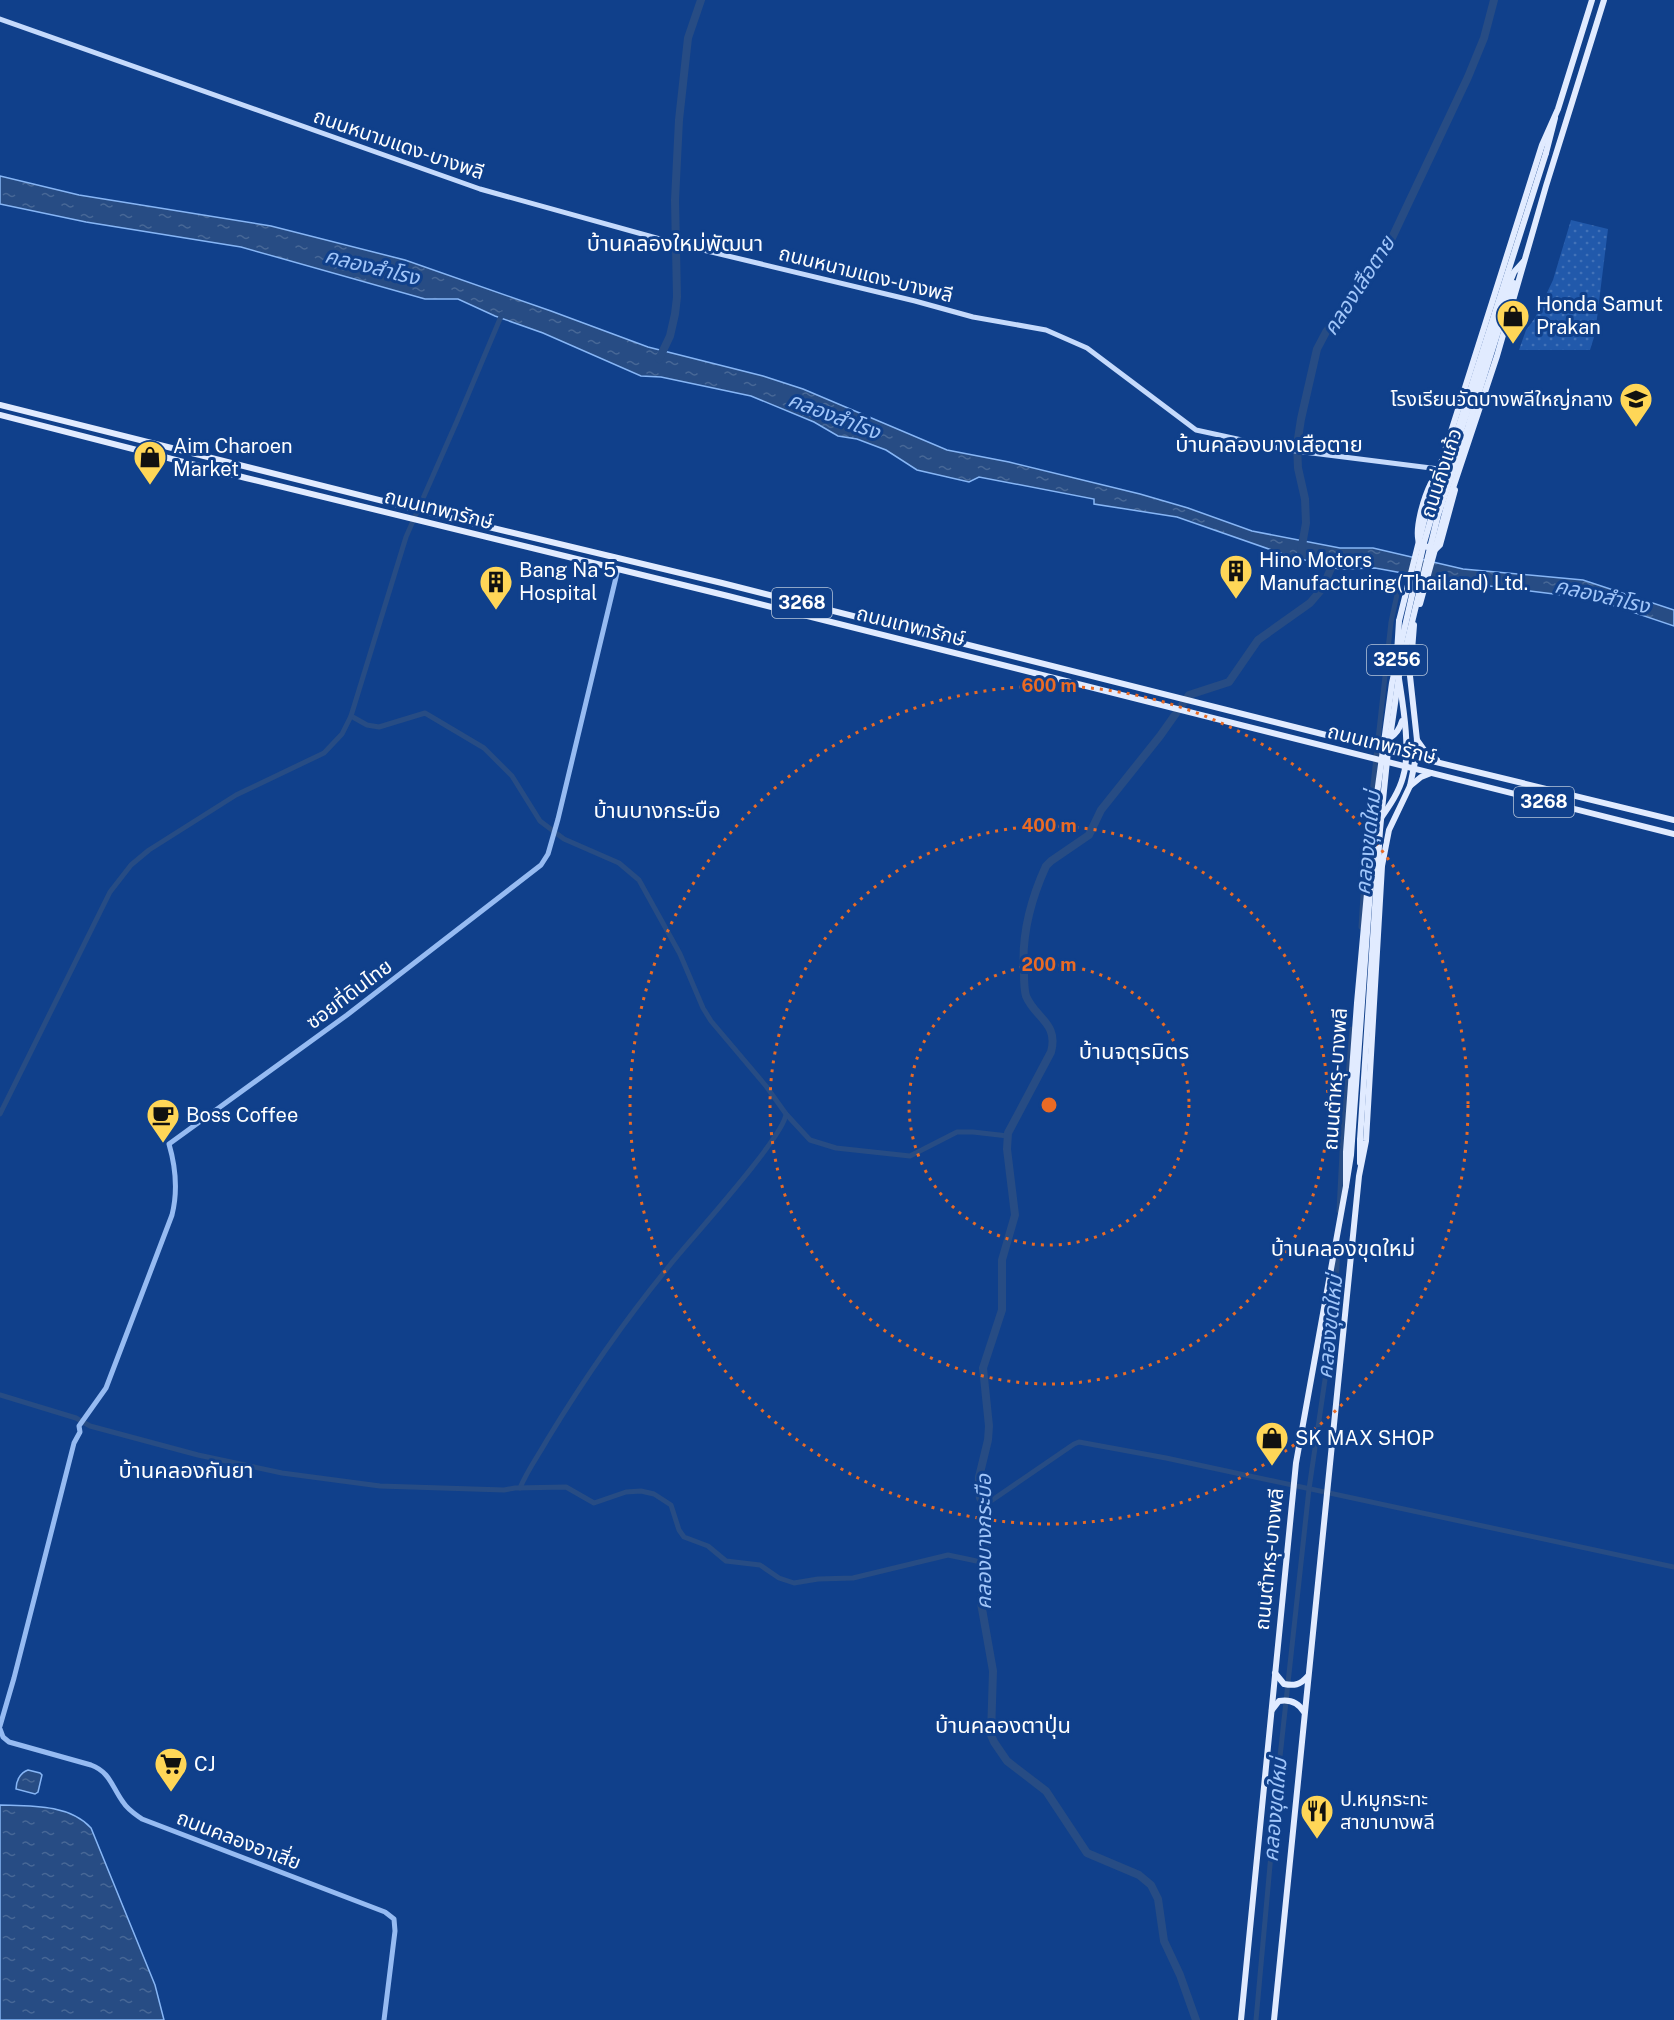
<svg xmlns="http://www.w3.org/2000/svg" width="1674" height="2020" font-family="'Public Sans','Noto Sans Thai',sans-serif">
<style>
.park{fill:url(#park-dots)}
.water{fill:url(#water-ripples);stroke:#87b6f6;stroke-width:1.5}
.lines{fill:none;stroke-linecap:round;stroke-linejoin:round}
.canal{stroke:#274c84;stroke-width:5}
.river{stroke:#274c84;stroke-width:8}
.tertiary{stroke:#96bbf2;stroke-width:5}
.secondary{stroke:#c5dafc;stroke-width:5}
.primary{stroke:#e1ebff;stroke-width:6}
.primary-bridge{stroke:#e1ebff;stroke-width:6}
.ring{fill:none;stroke:#ea6a24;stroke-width:3;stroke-dasharray:3 6}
.labels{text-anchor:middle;stroke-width:6;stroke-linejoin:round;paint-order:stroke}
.shield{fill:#10408b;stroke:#b7c6dc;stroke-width:1.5}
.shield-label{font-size:18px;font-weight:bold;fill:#fff}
.street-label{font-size:20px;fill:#fff;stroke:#10408b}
.poi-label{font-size:20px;fill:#fff;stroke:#10408b;text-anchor:start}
.water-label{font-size:21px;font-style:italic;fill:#a1c6fa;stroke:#10408b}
.quarter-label{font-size:22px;fill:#fff;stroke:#10408b}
.centre{fill:#ea6a24;stroke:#10408b;stroke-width:3}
.ring-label{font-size:18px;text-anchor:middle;font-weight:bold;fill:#ea6a24;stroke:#10408b;stroke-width:6;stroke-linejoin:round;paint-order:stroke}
</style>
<defs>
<pattern id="park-dots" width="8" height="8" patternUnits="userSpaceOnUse" patternTransform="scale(1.5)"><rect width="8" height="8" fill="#2159ab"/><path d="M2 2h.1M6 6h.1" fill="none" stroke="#4272b8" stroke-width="1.8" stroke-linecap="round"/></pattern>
<pattern id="water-ripples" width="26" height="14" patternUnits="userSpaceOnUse" patternTransform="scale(1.5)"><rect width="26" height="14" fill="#274c84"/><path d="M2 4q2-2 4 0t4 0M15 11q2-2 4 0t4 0" fill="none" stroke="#476796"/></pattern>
</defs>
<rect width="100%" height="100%" fill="#10408b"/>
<polygon class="park" points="1571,220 1608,229 1595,334 1590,350 1519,350 1526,330 1535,318 1553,280"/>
<g class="water">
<polygon points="0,176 79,195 271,226 405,260 551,311 648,347 763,376 803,389 947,450 1009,462 1140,494 1188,508 1252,531 1340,548 1373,548 1463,569 1583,580 1674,610 1674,626 1594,599 1441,580 1375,568 1339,569 1286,555 1177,517 1094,504 1094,499 979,477 969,482 917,470 886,450 857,439 838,436 814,422 751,396 661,377 641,376 543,333 495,316 458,299 425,299 241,247 86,222 0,204"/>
<path d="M28,1770L40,1773L42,1775L38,1792L35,1794L16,1789C16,1781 20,1773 28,1770Z"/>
<path d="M0,1805C30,1806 69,1804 91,1828L155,1985L164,2020H0Z"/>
</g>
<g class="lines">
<g class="canal">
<path d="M351,716L367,725L379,727L425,713L484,748L512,776L540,821L564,839L619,863L639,880L680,954L703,1008L711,1021L766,1086L786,1114C784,1137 690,1240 670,1265C624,1321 584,1379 547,1440C538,1456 527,1471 520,1488"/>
<polyline points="1361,927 1366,848 1391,622 1403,567"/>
<polyline points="0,1114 110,892 131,865 149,850 236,795 324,753 342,734 351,716 406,537 457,421 502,314"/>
<polyline points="786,1114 810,1140 836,1148 910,1156 957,1132 973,1132 1008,1136"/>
<polyline points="1339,1211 1343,1134 1352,1029"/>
<polyline points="0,1395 76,1418 90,1426 198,1455 282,1473 380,1486 504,1490 515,1488 566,1487 594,1503 626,1492 641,1491 654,1494 671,1505 679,1530 684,1537 708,1546 726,1561 760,1565 779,1578 794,1583 818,1579 853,1578 948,1555 986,1563"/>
<polyline points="985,1505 1074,1444 1079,1442 1166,1458 1674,1567"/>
<polyline points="1256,2020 1279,1766 1309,1489 1335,1311 1338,1244"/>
</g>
<g class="river">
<polyline points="659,359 670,336 675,314 677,297 675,200 679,120 688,38 701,0"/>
<polyline points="1301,551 1306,523 1305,499 1298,468 1297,445 1301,419 1317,349 1326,332 1370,276 1391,240 1468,77 1484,38 1494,0"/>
<path d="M1196,2020L1180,1975L1164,1941L1158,1899L1151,1885L1139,1875L1087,1853L1046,1791L1007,1761L994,1742L991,1735L993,1671L981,1603L986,1563L985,1505L980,1498L979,1492V1477L988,1440L989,1426L983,1368L1002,1310V1260L1015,1215L1007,1149L1008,1133L1051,1052C1059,1023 1035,1018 1026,996C1024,989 1024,980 1024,973C1021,935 1030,901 1046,866L1051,861L1089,835L1101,810L1160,736L1189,695L1229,682L1258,640L1310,603L1322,589L1335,559"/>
</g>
<g class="tertiary">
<path d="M0,1726L14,1678L74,1443L80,1432L79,1426L106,1388L172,1215C178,1191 176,1168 169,1144L347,1015L541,865L548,854L558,819L618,569"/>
<path d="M0,1729L3,1737L9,1742L91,1765C110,1772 112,1787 123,1802C128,1810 135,1814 142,1819L385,1912L394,1919L395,1931L384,2020"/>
</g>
<polyline class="secondary" points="0,19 480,189 678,244 915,301 973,317 1046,330 1087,348 1196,430 1288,450 1439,469"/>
<g class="primary">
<polyline points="1546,153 1555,118"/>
<polyline points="1505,309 1514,283"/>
<polyline points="0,405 447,517 722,583 1366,745 1674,820"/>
<polyline points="0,415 246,478 728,596 1674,834"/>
<polyline points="1449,480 1448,470 1509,284 1514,272 1524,261"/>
<path d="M1431,483C1424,497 1413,532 1420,545L1436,549L1440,545L1455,490"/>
<polyline points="1429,501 1542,145 1558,109 1592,0"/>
<polyline points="1447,506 1497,356 1546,186 1604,0"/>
<polyline points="1397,653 1399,621"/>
<polyline points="1417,740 1427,754 1437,760"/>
<path d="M1370,744C1386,741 1397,738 1402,721"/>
<polyline points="1410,786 1421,777 1431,773"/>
<path d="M1381,818C1390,805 1399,792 1403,777C1411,751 1403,705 1399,679"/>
<polyline points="1360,1163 1360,1140"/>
<path d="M1275,1673L1284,1684C1294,1686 1300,1685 1307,1677"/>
<path d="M1272,1710L1279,1701C1290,1699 1298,1702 1304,1712"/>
<polyline points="1241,2020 1296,1463 1346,1186 1346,1152 1357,1003 1372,838"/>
<polyline points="1274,2020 1359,1176 1366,1141 1382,866 1389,830 1410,786 1416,757 1417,740 1410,676 1414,625"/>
</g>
<g class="primary-bridge">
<polyline points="1420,604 1447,506"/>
<polyline points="1399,621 1429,501"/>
<polyline points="1360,1140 1380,830 1388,751 1399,676 1438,515 1468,427 1505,309"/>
<polyline points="1346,1186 1351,1155 1377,794 1392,683 1424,543 1447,463 1546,153"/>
</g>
</g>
<g class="ring">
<circle cx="1049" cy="1105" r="140"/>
<circle cx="1049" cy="1105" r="279"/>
<circle cx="1049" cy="1105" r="419"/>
</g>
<defs>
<g id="shop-pin" transform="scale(1.725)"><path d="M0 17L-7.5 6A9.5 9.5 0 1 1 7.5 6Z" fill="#ffd657" stroke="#10408b"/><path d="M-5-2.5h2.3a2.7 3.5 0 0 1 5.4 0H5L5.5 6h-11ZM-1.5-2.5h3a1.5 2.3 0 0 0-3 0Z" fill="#111"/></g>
<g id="school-pin" transform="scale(1.725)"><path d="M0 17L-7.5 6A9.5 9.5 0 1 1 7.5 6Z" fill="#ffd657" stroke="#10408b"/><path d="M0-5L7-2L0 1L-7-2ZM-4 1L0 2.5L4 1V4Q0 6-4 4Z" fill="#111"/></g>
<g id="building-pin" transform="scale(1.725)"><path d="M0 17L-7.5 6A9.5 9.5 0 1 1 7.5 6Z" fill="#ffd657" stroke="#10408b"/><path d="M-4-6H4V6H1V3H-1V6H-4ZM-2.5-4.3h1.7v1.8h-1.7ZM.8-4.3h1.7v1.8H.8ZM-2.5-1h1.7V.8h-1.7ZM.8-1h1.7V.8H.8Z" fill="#111"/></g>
<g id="cafe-pin" transform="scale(1.725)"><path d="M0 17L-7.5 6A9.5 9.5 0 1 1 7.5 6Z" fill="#ffd657" stroke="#10408b"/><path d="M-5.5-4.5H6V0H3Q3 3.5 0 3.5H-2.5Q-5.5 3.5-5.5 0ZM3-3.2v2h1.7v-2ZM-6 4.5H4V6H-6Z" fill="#111"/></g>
<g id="supermarket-pin" transform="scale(1.725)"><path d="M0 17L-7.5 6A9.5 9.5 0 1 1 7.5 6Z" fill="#ffd657" stroke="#10408b"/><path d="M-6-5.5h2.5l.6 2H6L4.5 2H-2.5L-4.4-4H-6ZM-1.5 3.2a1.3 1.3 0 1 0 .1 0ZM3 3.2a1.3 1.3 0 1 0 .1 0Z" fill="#111"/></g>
<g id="restaurant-pin" transform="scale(1.725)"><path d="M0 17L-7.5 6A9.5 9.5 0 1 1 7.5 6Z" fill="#ffd657" stroke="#10408b"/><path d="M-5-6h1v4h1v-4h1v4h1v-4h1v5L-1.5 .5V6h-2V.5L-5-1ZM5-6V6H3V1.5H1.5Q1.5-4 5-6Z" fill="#111"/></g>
</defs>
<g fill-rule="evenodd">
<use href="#shop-pin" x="1513" y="316"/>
<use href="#school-pin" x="1636" y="399"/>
<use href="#shop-pin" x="150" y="457"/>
<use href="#building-pin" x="1236" y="571"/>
<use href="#building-pin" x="496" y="582"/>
<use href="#cafe-pin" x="163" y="1115"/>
<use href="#shop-pin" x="1272" y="1438"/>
<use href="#supermarket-pin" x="171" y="1764"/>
<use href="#restaurant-pin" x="1317" y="1811"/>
</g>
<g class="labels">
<g class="shield">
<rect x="772" y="588" width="60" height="30" rx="4.5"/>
<rect x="1367" y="645" width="60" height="30" rx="4.5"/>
<rect x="1514" y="787" width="60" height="30" rx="4.5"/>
</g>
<g class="shield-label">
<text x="802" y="609">3268</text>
<text x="1397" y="666">3256</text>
<text x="1544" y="808">3268</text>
</g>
<g class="street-label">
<text transform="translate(399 144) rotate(19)" y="7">ถนนหนามแดง-บางพลี</text>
<text transform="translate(866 274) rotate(14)" y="7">ถนนหนามแดง-บางพลี</text>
<text transform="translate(1441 473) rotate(-72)" y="7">ถนนกิ่งแก้ว</text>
<text transform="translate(439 509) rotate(14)" y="7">ถนนเทพารักษ์</text>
<text transform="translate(911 626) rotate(14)" y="7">ถนนเทพารักษ์</text>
<text transform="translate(1382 744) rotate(14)" y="7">ถนนเทพารักษ์</text>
<text transform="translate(349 994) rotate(-37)" y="7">ซอยที่ดินไทย</text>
<text transform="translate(1335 1079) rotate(-86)" y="7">ถนนตำหรุ-บางพลี</text>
<text transform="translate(1269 1559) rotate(-84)" y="7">ถนนตำหรุ-บางพลี</text>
<text transform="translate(239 1840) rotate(21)" y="7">ถนนคลองอาเสี่ย</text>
</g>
<g class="poi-label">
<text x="1536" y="311">Honda Samut<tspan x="1536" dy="23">Prakan</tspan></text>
<text x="1613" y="406" text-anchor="end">โรงเรียนวัดบางพลีใหญ่กลาง</text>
<text x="173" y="453">Aim Charoen<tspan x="173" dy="23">Market</tspan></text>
<text x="1259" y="567">Hino Motors<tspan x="1259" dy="23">Manufacturing(Thailand) Ltd.</tspan></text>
<text x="519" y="577">Bang Na 5<tspan x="519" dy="23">Hospital</tspan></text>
<text x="186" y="1122">Boss Coffee</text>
<text x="1295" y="1445">SK MAX SHOP</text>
<text x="194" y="1771">CJ</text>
<text x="1340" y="1806">ป.หมูกระทะ<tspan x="1340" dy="23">สาขาบางพลี</tspan></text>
</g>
<g class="water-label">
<text transform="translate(372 267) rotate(14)" y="7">คลองสำโรง</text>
<text transform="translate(1359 286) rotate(-57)" y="7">คลองเสือตาย</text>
<text transform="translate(834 416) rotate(21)" y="7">คลองสำโรง</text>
<text transform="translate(1602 596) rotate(13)" y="7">คลองสำโรง</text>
<text transform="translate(1368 843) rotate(-84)" y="7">คลองขุดใหม่</text>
<text transform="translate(1330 1327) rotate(-84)" y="7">คลองขุดใหม่</text>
<text transform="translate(984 1542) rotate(-90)" y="7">คลองบางกระบือ</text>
<text transform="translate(1275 1810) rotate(-85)" y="7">คลองขุดใหม่</text>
</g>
<g class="quarter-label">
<text x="675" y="251">บ้านคลองใหม่พัฒนา</text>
<text x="1269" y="452">บ้านคลองบางเสือตาย</text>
<text x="657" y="818">บ้านบางกระบือ</text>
<text x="1134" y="1059">บ้านจตุรมิตร</text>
<text x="1343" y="1256">บ้านคลองขุดใหม่</text>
<text x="186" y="1478">บ้านคลองกันยา</text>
<text x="1003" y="1733">บ้านคลองตาปุ่น</text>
</g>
</g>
<circle cx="1049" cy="1105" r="9" class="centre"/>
<g class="ring-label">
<text x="1049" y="692">600 m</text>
<text x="1049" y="832">400 m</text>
<text x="1049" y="971">200 m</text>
</g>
</svg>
